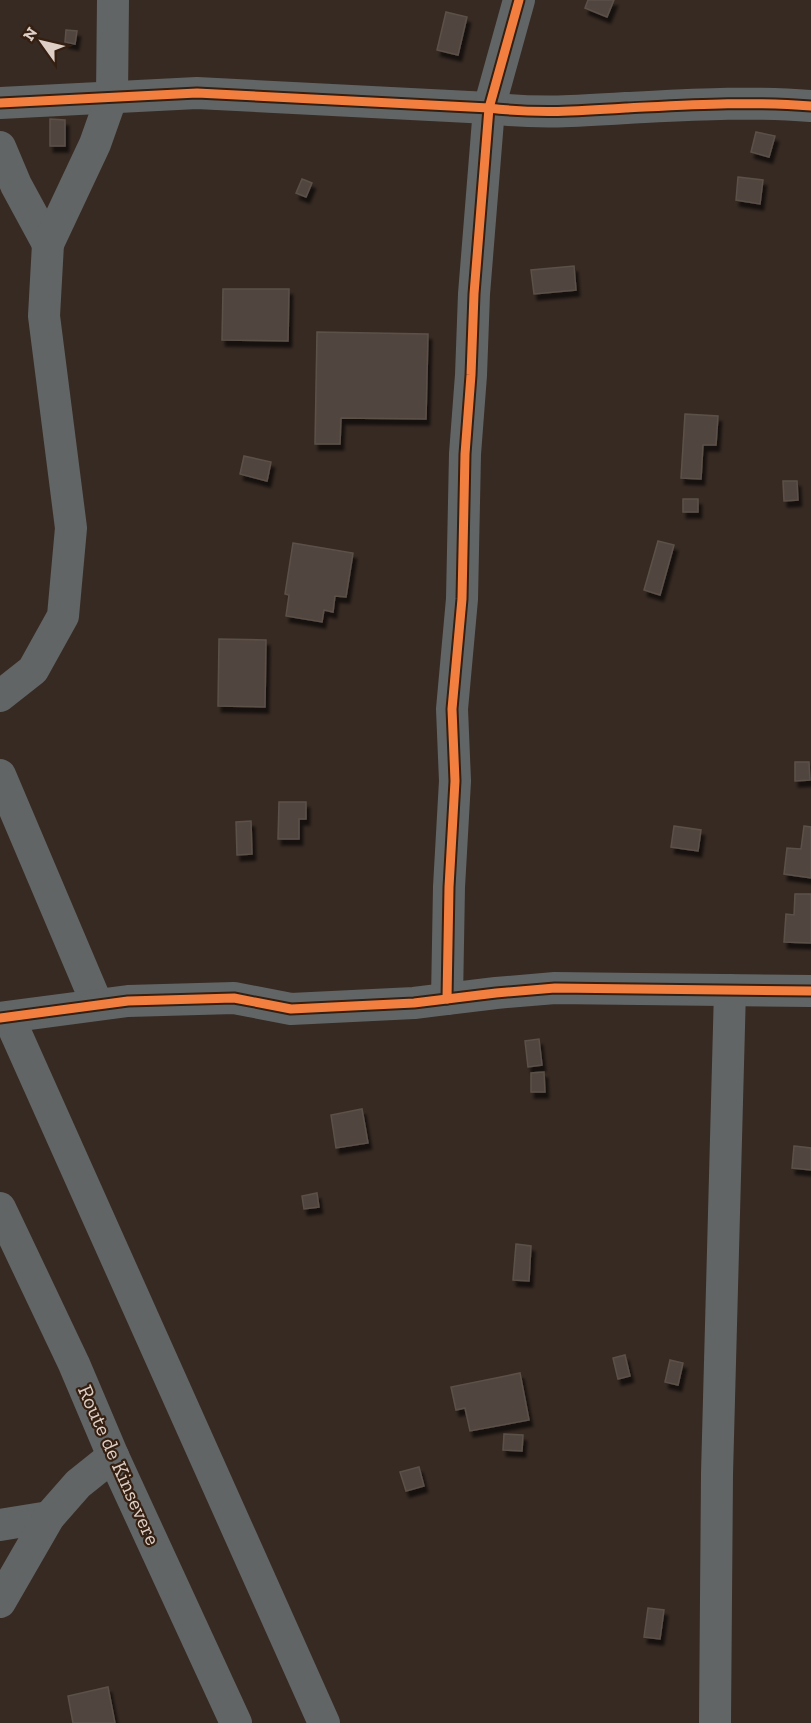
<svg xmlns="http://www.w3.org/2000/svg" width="811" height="1723" font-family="'Zilla Slab',serif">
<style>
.building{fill:#51453f;stroke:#5c514a;stroke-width:1.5;filter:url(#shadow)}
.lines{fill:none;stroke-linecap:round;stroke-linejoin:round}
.minor{stroke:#626565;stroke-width:32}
.cycleway-casing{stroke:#341f11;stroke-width:13}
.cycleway{stroke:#f27e40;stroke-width:9}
.labels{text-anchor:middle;stroke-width:4.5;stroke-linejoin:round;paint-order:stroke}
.street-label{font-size:21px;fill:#ddcec6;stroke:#341f11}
</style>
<defs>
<filter id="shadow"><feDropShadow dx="3.5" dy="6" stdDeviation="1.5" flood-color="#0009"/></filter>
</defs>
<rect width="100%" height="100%" fill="#372a23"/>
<g class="building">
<polygon points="588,0 614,0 607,17 585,8"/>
<polygon points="446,12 467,17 458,55 437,50"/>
<polygon points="66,30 77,31 75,44 65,42"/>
<polygon points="50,119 65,120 65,146 50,146"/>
<polygon points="756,132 775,136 769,157 751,152"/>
<polygon points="738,177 763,180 760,204 736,200"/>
<polygon points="302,179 312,183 306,197 296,193"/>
<polygon points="574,266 576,290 534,294 531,270"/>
<polygon points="223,289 289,289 288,341 222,340"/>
<polygon points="317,332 428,334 426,419 341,418 340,444 315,444"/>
<polygon points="685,414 718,416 716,445 703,445 701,479 681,478"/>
<polygon points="244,456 271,462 267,481 240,474"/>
<polygon points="783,481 797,481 798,500 784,501"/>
<rect x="683" y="499" width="15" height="13"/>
<polygon points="658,541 674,545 660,595 644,590"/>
<polygon points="293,543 353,553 346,597 335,596 333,612 324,610 322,622 286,616 289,595 285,594"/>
<polygon points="219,639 266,640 265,707 218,706"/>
<polygon points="795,762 809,762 810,780 795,781"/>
<polygon points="279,802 306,802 306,819 299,819 299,839 278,839"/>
<polygon points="251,821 252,854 237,855 236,822"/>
<polygon points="674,826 701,830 698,851 671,847"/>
<polygon points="804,826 811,827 811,878 784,874 787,848 801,849"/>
<polygon points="795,894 811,894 811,943 784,942 786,914 794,915"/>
<polygon points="539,1039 542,1065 528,1067 525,1041"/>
<polygon points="544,1072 545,1092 531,1092 531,1073"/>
<polygon points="362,1109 368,1143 336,1148 331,1115"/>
<polygon points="794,1146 811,1148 811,1170 792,1168"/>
<polygon points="317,1193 319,1207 304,1209 302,1196"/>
<polygon points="516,1244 531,1246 529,1281 513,1280"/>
<polygon points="625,1355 630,1376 618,1379 613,1358"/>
<polygon points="670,1360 683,1363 678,1385 665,1382"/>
<polygon points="520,1373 529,1420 470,1431 465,1408 456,1410 451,1387"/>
<polygon points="504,1434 523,1435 522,1451 503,1450"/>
<polygon points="419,1467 424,1486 406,1491 400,1472"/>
<polygon points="648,1608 664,1610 660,1639 644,1637"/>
<polygon points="108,1687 115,1723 73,1723 68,1696"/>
</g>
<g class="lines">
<g class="minor">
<path d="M0,103L197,93L489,108C536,114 581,111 627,108C688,105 750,101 811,106"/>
<polyline points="0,147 16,185 48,244"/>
<polyline points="0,696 33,670 63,616 71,528 44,316 48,244 95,144 112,96 113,0"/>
<polyline points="0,775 97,1004"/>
<polyline points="447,999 449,887 455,781 452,709 462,599 465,454 471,375 474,294 489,108 519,0"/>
<polyline points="0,1018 128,1001 234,998 291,1009 414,1003 496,993 555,988 811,991"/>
<polyline points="9,1018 324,1723"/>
<polyline points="0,1208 74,1364 113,1456 236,1723"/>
<polyline points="0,1525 49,1517"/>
<polyline points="0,1602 49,1517 78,1484 113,1456"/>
<polyline points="715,1723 717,1474 730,990"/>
</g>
<g class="cycleway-casing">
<g id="cycleway">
<path d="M0,103L197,93L489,108C536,114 581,111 627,108C688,105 750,101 811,106"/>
<polyline points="447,999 449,887 455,781 452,709 462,599 465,454 471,375 474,294 489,108 519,0"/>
<polyline points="0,1018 128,1001 234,998 291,1009 414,1003 496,993 555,988 811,991"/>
</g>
</g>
<use href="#cycleway" class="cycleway"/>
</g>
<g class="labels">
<g class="street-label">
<text transform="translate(119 1465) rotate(66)" y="7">Route de Kinsevere</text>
</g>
</g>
<g transform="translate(42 42) rotate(304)" stroke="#341f11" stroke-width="4.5" paint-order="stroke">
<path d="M0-4.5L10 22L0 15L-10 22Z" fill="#ddcec6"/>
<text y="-9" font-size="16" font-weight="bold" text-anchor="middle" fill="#ddcec6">N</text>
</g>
</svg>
